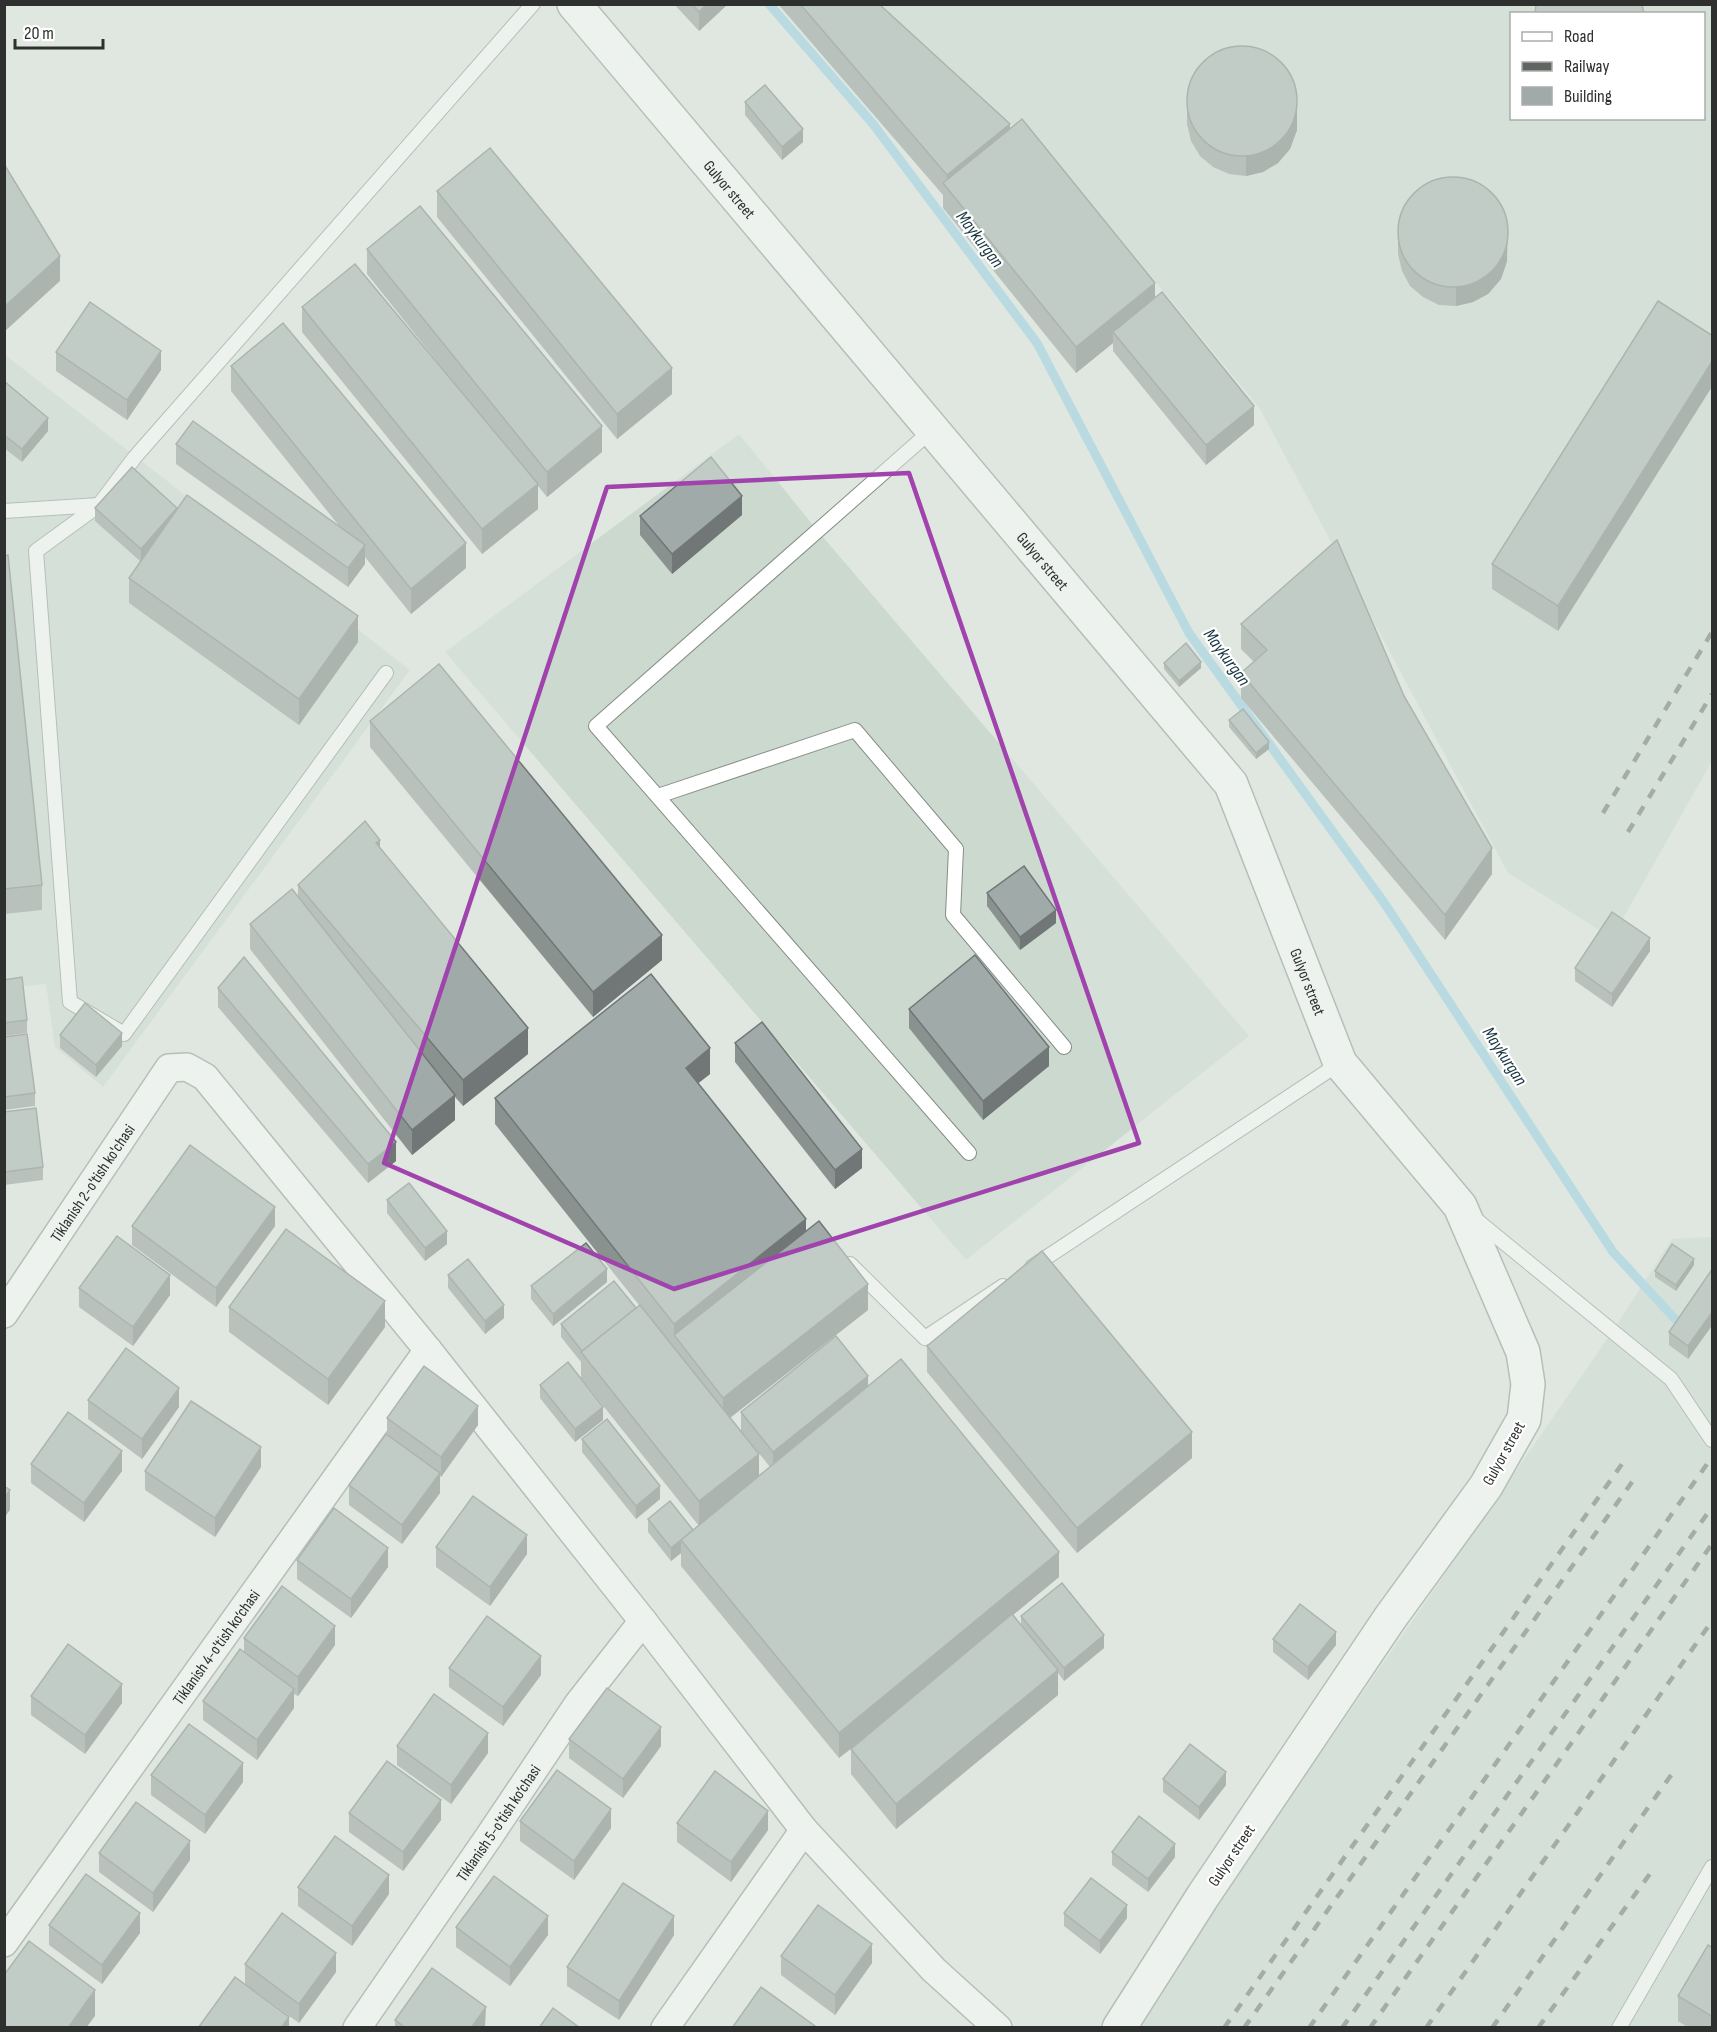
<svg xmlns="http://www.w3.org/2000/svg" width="1717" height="2032" font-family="'Sofia Sans Condensed',sans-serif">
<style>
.built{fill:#cbd9ce;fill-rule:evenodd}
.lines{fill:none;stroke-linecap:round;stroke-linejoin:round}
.stream{stroke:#8acbe0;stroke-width:9}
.service-casing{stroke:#868d87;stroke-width:16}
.minor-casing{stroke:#868d87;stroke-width:30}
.tertiary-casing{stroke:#868d87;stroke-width:36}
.service{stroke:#fff;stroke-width:14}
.minor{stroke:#fff;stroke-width:27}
.tertiary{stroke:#fff;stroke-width:33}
.rail{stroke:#606561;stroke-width:4.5;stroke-dasharray:10 10;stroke-linecap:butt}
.wall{fill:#8a9290}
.shaded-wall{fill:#707776}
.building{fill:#a0aaa8;stroke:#707776;stroke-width:1.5}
.marked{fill:none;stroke:#a043ac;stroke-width:4.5;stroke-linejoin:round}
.labels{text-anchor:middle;stroke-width:4.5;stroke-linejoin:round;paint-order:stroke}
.street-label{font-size:16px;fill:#2d302e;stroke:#fff}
.water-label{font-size:18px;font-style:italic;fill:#173640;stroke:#fff}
</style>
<rect width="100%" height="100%" fill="#dfe7e0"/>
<g class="built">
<path d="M869,5H1712V761L1612,938L1508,873L1260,409L1058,163ZM1512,14H1704V118H1512Z"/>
<polygon points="4,354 410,670 103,1087 55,1047 46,984 5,988"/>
<polygon points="739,434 817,530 1249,1036 966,1260 445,652"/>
<polygon points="1712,1237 1712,2027 1131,2028 1614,1329 1672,1239"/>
</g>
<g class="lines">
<polyline class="stream" points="769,4 873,124 1037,343 1189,633 1385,904 1613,1252 1675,1319"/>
<g class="service-casing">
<g id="service">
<polyline points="932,430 596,726 969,1153"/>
<polyline points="4,511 99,505"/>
<polyline points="386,673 124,1034 70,1002 36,551 99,505 135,457 533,4"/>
<polyline points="658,796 855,730 956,849 953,915 1064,1047"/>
<polyline points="1474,1218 1671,1379 1712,1440"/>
<polyline points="850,1264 925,1338 1003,1286"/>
<polyline points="1032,1267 1340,1063"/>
<polyline points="1619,2028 1712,1867"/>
</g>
</g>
<g class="minor-casing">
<g id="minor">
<path id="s1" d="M4,1314L169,1068L187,1067L205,1077L428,1350L643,1621L804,1830L934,1970L998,2028"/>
<path id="s2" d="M4,1943L428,1350"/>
<path id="s3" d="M357,2028L488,1838L578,1704L643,1621"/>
<polyline points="665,2028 804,1830"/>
</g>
</g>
<g class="tertiary-casing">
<g id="tertiary">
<path id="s4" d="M574,4L1231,784L1340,1063L1460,1206L1523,1352L1528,1384L1524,1419L1486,1486L1390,1618L1203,1896L1119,2028"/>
</g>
</g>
<use href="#service" class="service"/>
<use href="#minor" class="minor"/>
<use href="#tertiary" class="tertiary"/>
<g class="rail">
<polyline points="1603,813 1712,632"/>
<polyline points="1628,832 1712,694"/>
<polyline points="1224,2028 1622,1464"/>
<polyline points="1244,2028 1637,1475"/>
<polyline points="1309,2028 1712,1457"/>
<polyline points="1342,2028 1712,1507"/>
<polyline points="1370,2028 1712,1544"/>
<polyline points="1426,2028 1712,1621"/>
<polyline points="1492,2028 1674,1771"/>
<polyline points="1538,2028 1652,1871"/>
</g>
</g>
<g class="wall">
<polygon points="674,4 728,4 699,31"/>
<polygon points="778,4 879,4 1010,129 1155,297 1254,425 1206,465 1113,351 1113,343 1076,373 943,208 943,195"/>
<polygon points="745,102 803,142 782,160 745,115"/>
<polygon points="1187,105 1297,130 1290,149 1278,163 1263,172 1246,176 1229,174 1213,167 1200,156 1191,141 1187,124"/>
<polygon points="437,191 672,394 617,439 437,217"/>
<polygon points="1398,235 1507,261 1501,279 1488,294 1473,302 1456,306 1439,305 1423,297 1410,286 1402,271 1398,254"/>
<polygon points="367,249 602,452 547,497 538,486 538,509 482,554 302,332 302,307 471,404 367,274"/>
<polygon points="1713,336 1713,385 1558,631 1492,589 1492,564"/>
<polygon points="56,352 161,370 127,420 56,371"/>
<polygon points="231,366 466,568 411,614 365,557 365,564 348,587 176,464 176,444 340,527 231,391"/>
<polygon points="4,381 48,431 22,462 4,448"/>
<polygon points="95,508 177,508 358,642 299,725 129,603 129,578 140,561 95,521"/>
<polygon points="742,515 672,574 640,535 640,516"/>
<polygon points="4,556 42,885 42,910 4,914"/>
<polygon points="1241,624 1404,696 1492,874 1445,940 1241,698 1241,673 1254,662 1241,649"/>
<polygon points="1164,663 1201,668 1179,687 1164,669"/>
<polygon points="1229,720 1269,749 1256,759 1229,727"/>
<polygon points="370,721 662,960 593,1017 370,747"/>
<polygon points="380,848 528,1054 463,1106 455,1097 455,1120 412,1155 250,949 250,924 298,896 298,885"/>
<polygon points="987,893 1056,923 1020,950 987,906"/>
<polygon points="1650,951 1612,1007 1575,981 1575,968"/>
<polygon points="4,980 27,1020 27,1033 4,1036"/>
<polygon points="218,988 396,1161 368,1183 218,1007"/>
<polygon points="909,1009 1049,1066 983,1120 909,1028"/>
<polygon points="60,1035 122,1046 96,1077 60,1048"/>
<polygon points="4,1037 35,1093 35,1106 4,1110"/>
<polygon points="735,1043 862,1168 835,1189 735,1062"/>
<polygon points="710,1074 698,1083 806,1231 868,1310 730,1418 759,1476 770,1467 741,1431 741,1412 868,1386 1059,1577 1013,1615 1021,1625 1021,1616 1104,1648 1064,1681 1058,1673 1058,1695 896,1829 851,1774 851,1749 839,1758 681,1566 681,1553 671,1561 648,1532 648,1519 693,1530 699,1526 581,1378 581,1362 561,1337 561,1324 636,1308 639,1305 495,1124 495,1098"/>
<polygon points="4,1112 43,1167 43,1180 4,1185"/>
<polygon points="387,1200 447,1244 425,1261 387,1213"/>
<polygon points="132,1226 275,1226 216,1307 132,1245"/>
<polygon points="1694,1265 1676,1291 1655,1277 1655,1271"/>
<polygon points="1713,1268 1713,1324 1688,1359 1669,1345 1669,1332"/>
<polygon points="448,1275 504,1318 485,1334 448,1288"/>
<polygon points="607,1282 553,1326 531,1299 531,1286"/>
<polygon points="79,1288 170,1295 133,1346 79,1307"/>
<polygon points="229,1307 385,1327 328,1405 229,1332"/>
<polygon points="927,1346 1192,1458 1077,1553 927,1372"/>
<polygon points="540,1385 603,1420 575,1442 540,1398"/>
<polygon points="88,1400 179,1407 142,1459 88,1419"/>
<polygon points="387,1418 478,1425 441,1477 440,1476 440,1493 402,1544 349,1505 349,1485 387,1435"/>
<polygon points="582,1439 660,1499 636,1519 582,1452"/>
<polygon points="31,1464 122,1471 84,1522 31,1483"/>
<polygon points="261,1467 215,1537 145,1490 145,1471"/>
<polygon points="436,1547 527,1554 490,1606 436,1567"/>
<polygon points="297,1560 388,1567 351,1618 297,1579"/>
<polygon points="244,1638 335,1645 298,1696 294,1694 294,1708 257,1760 203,1720 203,1701 244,1652"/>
<polygon points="1273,1639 1336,1645 1308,1680 1273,1652"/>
<polygon points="449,1668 541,1675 503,1726 449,1687"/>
<polygon points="31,1696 122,1703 85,1754 31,1715"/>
<polygon points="569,1739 661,1746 623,1798 569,1758"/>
<polygon points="397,1746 488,1753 451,1804 397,1765"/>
<polygon points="151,1775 243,1782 205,1834 151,1795"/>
<polygon points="1163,1779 1226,1785 1199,1820 1163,1792"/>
<polygon points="349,1813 441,1820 403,1871 349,1832"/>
<polygon points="520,1821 611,1828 574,1880 520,1841"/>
<polygon points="677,1823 768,1830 731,1882 677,1842"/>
<polygon points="1112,1852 1175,1857 1148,1892 1112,1865"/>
<polygon points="99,1853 190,1860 153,1912 99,1872"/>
<polygon points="298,1887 389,1894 352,1946 298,1906"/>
<polygon points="1064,1913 1127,1918 1100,1954 1064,1926"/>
<polygon points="49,1925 140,1933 102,1984 49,1945"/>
<polygon points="456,1927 548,1935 510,1986 456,1947"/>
<polygon points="674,1935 619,2020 567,1986 567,1967"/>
<polygon points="1713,1948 1713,2028 1689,2028 1678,2021 1678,1996"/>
<polygon points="781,1956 872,1963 835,2015 781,1975"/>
<polygon points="245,1964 336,1972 299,2023 245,1984"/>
<polygon points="395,2020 486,2027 485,2028 395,2028"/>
</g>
<g class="shaded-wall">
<polygon points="707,4 728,4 699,31 699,12"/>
<polygon points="1297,111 1297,130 1290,149 1278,163 1263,172 1246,176 1246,156"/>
<polygon points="1010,124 1010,149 947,187 947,175"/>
<polygon points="803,129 803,142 782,160 782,147"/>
<polygon points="1508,223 1507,261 1501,279 1488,294 1473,302 1456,306 1456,287"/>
<polygon points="60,256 60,281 4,332 4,307"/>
<polygon points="1155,283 1155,309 1113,332 1113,343 1076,373 1076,347"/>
<polygon points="161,351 161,370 127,420 127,400"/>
<polygon points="1713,360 1713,385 1558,631 1558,606"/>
<polygon points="672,368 672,394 617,439 617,414"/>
<polygon points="1254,406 1254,425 1206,465 1206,445"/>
<polygon points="48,418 48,431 22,462 22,449"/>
<polygon points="602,426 602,452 547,497 547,472"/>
<polygon points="538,484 538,509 482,554 482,529"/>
<polygon points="742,496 742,515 672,574 672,554"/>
<polygon points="177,508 141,562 141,549"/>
<polygon points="466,543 466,568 411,614 411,589"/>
<polygon points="365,545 365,564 348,587 348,568"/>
<polygon points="358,616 358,642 299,725 299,699"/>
<polygon points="1201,662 1201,668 1179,687 1179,681"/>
<polygon points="1269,742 1269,749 1256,759 1256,753"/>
<polygon points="380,840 380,865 376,843"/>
<polygon points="1492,848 1492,874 1445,940 1445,915"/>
<polygon points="1056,910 1056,923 1020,950 1020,937"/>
<polygon points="662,935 662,960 593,1017 593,992"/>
<polygon points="1650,938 1650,951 1612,1007 1612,994"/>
<polygon points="528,1028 528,1054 463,1106 463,1080"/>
<polygon points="122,1033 122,1046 96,1077 96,1065"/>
<polygon points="1049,1047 1049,1066 983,1120 983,1101"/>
<polygon points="710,1048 710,1074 686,1093 686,1068"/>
<polygon points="455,1095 455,1120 412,1155 412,1130"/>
<polygon points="396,1142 396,1161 368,1183 368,1164"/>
<polygon points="862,1149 862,1168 835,1189 835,1170"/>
<polygon points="275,1207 275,1226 216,1307 216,1288"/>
<polygon points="806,1219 806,1244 674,1335 674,1324"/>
<polygon points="447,1231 447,1244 425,1261 425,1248"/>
<polygon points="1694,1259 1694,1265 1676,1291 1676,1285"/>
<polygon points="607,1269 607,1282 553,1326 553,1314"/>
<polygon points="170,1275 170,1295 133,1346 133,1327"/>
<polygon points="868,1284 868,1310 723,1423 723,1398"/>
<polygon points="385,1301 385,1327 328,1405 328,1379"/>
<polygon points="504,1305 504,1318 485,1334 485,1321"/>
<polygon points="1713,1311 1713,1324 1688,1359 1688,1346"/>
<polygon points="868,1376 868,1396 773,1472 773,1452"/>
<polygon points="179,1388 179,1407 142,1459 142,1439"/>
<polygon points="478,1406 478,1425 441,1477 441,1457"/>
<polygon points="603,1407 603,1420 575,1442 575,1429"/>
<polygon points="1192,1432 1192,1458 1077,1553 1077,1528"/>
<polygon points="261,1447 261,1467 215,1537 215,1518"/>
<polygon points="122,1451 122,1471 84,1522 84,1503"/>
<polygon points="759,1454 759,1479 699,1527 699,1501"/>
<polygon points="440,1473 440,1493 402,1544 402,1525"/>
<polygon points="660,1486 660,1499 636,1519 636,1506"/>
<polygon points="10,1490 10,1510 4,1518 4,1498"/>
<polygon points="694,1530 681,1540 681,1553 671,1561 671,1548"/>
<polygon points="527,1535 527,1554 490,1606 490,1587"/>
<polygon points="388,1548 388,1567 351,1618 351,1599"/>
<polygon points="1059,1552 1059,1577 839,1758 839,1733"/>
<polygon points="335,1626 335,1645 298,1696 298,1677"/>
<polygon points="1336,1632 1336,1645 1308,1680 1308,1667"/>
<polygon points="1104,1635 1104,1648 1064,1681 1064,1668"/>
<polygon points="541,1656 541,1675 503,1726 503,1707"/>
<polygon points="1058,1670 1058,1695 896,1829 896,1804"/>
<polygon points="122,1684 122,1703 85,1754 85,1735"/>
<polygon points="294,1689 294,1708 257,1760 257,1740"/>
<polygon points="661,1727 661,1746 623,1798 623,1779"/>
<polygon points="488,1733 488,1753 451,1804 451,1785"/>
<polygon points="243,1763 243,1782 205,1834 205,1815"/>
<polygon points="1226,1772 1226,1785 1199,1820 1199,1807"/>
<polygon points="441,1800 441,1820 403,1871 403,1852"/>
<polygon points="611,1809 611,1828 574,1880 574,1861"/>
<polygon points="768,1811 768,1830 731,1882 731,1862"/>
<polygon points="190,1841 190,1860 153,1912 153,1893"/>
<polygon points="1175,1844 1175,1857 1148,1892 1148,1879"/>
<polygon points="389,1875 389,1894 352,1946 352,1926"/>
<polygon points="1127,1905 1127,1918 1100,1954 1100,1941"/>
<polygon points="140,1913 140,1933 102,1984 102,1965"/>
<polygon points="548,1916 548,1935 510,1986 510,1967"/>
<polygon points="674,1916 674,1935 619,2020 619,2001"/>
<polygon points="872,1944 872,1963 835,2015 835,1995"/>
<polygon points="336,1953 336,1972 299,2023 299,2004"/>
<polygon points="95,1990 95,2016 86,2028 68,2028"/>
<polygon points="486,2007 485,2028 471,2028"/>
<polygon points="289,2017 289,2028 281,2028"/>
</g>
<g class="building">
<polygon points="692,4 707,4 699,12"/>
<polygon points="800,4 879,4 1010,124 947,175"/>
<polygon points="1536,4 1642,4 1644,14 1535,14"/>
<circle cx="1242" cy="101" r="55"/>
<polygon points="765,85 803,129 782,147 745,102"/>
<polygon points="1022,119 1155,283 1076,347 943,183"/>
<polygon points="490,148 672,368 617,414 437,191"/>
<polygon points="4,164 60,256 4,307"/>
<circle cx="1453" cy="232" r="55"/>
<polygon points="420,206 602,426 547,472 367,249"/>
<polygon points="355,264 538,484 482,529 302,307"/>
<polygon points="1162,292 1254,406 1206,445 1113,332"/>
<polygon points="1658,301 1713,336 1713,360 1558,606 1492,564"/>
<polygon points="90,302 161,351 127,400 56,352"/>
<polygon points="283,323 466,543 411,589 231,366"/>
<polygon points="4,381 48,418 22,449 4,435"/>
<polygon points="193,421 365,545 348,568 176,444"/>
<polygon points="711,457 742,496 672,554 640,516"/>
<polygon points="132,467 177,508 141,549 95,508"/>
<polygon points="187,495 358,616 299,699 129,578"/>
<polygon points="1337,540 1404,696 1492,848 1445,915 1241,673 1267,650 1241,624"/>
<polygon points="8,555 42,885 4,889 4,556"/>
<polygon points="1186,643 1201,662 1179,681 1164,663"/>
<polygon points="439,664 662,935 593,992 370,721"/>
<polygon points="1243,709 1269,742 1256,753 1229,720"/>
<polygon points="365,821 380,840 376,843 528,1028 463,1080 298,885"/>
<polygon points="1024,866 1056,910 1020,937 987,893"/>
<polygon points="292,889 455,1095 412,1130 250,924"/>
<polygon points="1612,912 1650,938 1612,994 1575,968"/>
<polygon points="975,955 1049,1047 983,1101 909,1009"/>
<polygon points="244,957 396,1142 368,1164 218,988"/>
<polygon points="651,974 710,1048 686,1068 806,1219 674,1324 495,1098"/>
<polygon points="22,977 27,1020 4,1023 4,980"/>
<polygon points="85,1003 122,1033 96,1065 60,1035"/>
<polygon points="762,1022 862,1149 835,1170 735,1043"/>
<polygon points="27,1034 35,1093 4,1097 4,1037"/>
<polygon points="36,1108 43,1167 4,1172 4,1112"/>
<polygon points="190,1145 275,1207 216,1288 132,1226"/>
<polygon points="409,1183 447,1231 425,1248 387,1200"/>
<polygon points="819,1221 868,1284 723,1398 674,1335"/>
<polygon points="286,1229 385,1301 328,1379 229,1307"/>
<polygon points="117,1236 170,1275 133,1327 79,1288"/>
<polygon points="586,1243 607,1269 553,1314 531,1286"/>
<polygon points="1672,1244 1694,1259 1676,1285 1655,1271"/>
<polygon points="1042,1251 1192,1432 1077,1528 927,1346"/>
<polygon points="468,1259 504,1305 485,1321 448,1275"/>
<polygon points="1713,1268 1713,1311 1688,1346 1669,1332"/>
<polygon points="614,1281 636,1308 582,1351 561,1324"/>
<polygon points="640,1305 759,1454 699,1501 581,1352"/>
<polygon points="836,1336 868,1376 773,1452 741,1412"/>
<polygon points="126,1348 179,1388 142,1439 88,1400"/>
<polygon points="901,1359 1059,1552 839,1733 681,1540"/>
<polygon points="568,1362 603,1407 575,1429 540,1385"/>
<polygon points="424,1366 478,1406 441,1457 387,1418"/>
<polygon points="191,1401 261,1447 215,1518 145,1471"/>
<polygon points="68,1412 122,1451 84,1503 31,1464"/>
<polygon points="607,1419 660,1486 636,1506 582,1439"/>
<polygon points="386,1434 440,1473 402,1525 349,1485"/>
<polygon points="4,1486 10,1490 4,1498"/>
<polygon points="473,1496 527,1535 490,1587 436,1547"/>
<polygon points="670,1501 693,1530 671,1548 648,1519"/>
<polygon points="334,1508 388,1548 351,1599 297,1560"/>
<polygon points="1062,1583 1104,1635 1064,1668 1021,1616"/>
<polygon points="282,1586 335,1626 298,1677 244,1638"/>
<polygon points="1300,1604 1336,1632 1308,1667 1273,1639"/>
<polygon points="1012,1614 1058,1670 896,1804 851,1749"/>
<polygon points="487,1616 541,1656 503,1707 449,1668"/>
<polygon points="68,1644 122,1684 85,1735 31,1696"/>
<polygon points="240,1649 294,1689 257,1740 203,1701"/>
<polygon points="607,1688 661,1727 623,1779 569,1739"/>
<polygon points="434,1694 488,1733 451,1785 397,1746"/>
<polygon points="189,1724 243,1763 205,1815 151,1775"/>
<polygon points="1190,1744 1226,1772 1199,1807 1163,1779"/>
<polygon points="387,1761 441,1800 403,1852 349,1813"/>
<polygon points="557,1770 611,1809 574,1861 520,1821"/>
<polygon points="715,1771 768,1811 731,1862 677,1823"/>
<polygon points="136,1802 190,1841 153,1893 99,1853"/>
<polygon points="1139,1816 1175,1844 1148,1879 1112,1852"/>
<polygon points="335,1836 389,1875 352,1926 298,1887"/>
<polygon points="86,1874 140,1913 102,1965 49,1925"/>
<polygon points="494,1876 548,1916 510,1967 456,1927"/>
<polygon points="1091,1878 1127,1905 1100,1941 1064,1913"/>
<polygon points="623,1883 674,1916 619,2001 567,1967"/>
<polygon points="818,1905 872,1944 835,1995 781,1956"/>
<polygon points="282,1913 336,1953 299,2004 245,1964"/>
<polygon points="29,1941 95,1990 68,2028 4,2028 4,1975"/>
<polygon points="1708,1945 1713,1948 1713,2017 1678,1996"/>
<polygon points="432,1968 486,2007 471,2028 406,2028 395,2020"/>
<polygon points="235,1977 289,2017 281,2028 198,2028"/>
<polygon points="761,1987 815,2026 814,2028 732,2028"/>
<polygon points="553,2008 580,2028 539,2028"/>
</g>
<path d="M0 0H1717V2032H0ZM909,473L1139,1143L674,1289L384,1163L607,487Z" fill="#dfe7e0" fill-opacity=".55" fill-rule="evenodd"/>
<path class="marked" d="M909,473L1139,1143L674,1289L384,1163L607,487Z"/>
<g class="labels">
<g class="street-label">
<text dy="6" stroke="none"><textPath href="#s4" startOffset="242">Gulyor street</textPath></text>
<text dy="6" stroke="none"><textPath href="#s4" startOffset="728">Gulyor street</textPath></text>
<text dy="6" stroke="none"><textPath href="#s4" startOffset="1232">Gulyor street</textPath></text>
<text dy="6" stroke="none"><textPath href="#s1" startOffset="158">Tiklanish 2-o'tish ko'chasi</textPath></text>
<text transform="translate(1503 1453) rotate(-61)" y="6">Gulyor street</text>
<text dy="6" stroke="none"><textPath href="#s2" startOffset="364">Tiklanish 4-o'tish ko‘chasi</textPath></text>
<text dy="6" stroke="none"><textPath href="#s3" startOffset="249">Tiklanish 5-o'tish ko‘chasi</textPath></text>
<text transform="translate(1231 1855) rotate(-56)" y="6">Gulyor street</text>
</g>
<g class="water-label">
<text transform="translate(980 239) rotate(53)" y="6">Maykurgan</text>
<text transform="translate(1227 657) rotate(54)" y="6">Maykurgan</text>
<text transform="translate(1505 1056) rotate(57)" y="6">Maykurgan</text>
</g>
</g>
<rect width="1717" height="2032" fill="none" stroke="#2d302e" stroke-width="12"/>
<rect x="1510" y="12" width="195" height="108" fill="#ffffff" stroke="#abacab" stroke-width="1.5"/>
<rect x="1522" y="32" width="30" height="9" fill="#ffffff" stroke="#abacab" stroke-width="1.5"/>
<text x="1564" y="42" font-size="18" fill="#2d302e">Road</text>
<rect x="1522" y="62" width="30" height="9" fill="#606561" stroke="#abacab" stroke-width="1.5"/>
<text x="1564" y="72" font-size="18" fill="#2d302e">Railway</text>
<rect x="1522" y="87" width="30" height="18" fill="#a0aaa8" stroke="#abacab" stroke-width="1.5"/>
<text x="1564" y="102" font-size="18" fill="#2d302e">Building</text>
<path d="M15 39v9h88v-9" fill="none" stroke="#2d302e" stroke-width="3"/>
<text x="24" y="39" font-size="18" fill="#2d302e" stroke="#ffffff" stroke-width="4.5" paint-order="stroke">20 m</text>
</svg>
